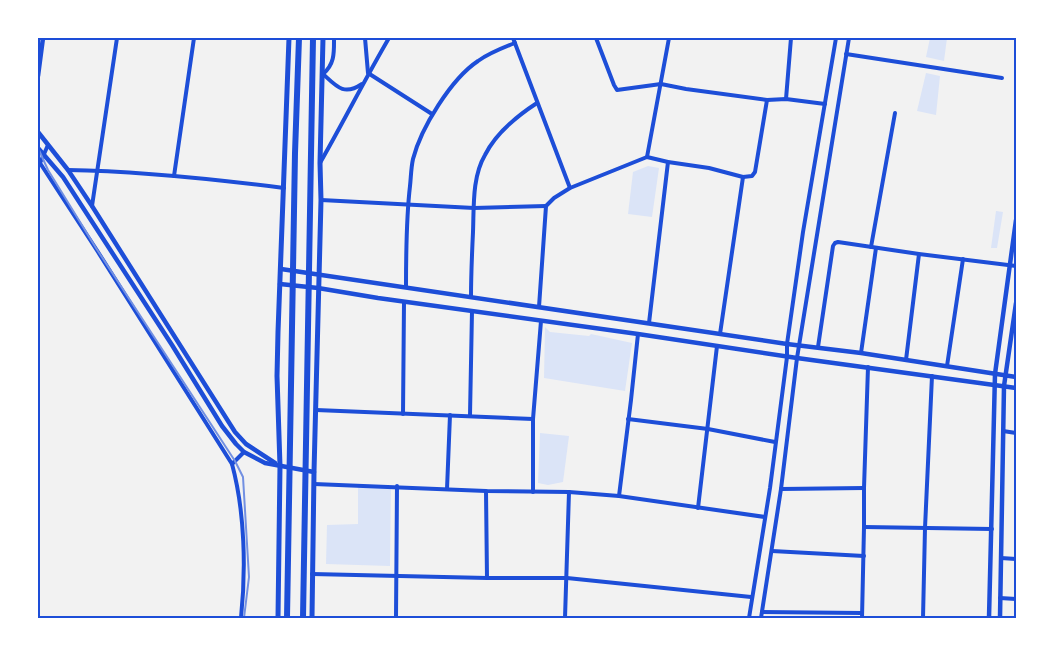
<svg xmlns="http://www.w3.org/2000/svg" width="1054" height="656" font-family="'DM Sans',sans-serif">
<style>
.green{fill:#dbe4f7}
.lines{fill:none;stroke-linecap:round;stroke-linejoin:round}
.minor{stroke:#1d4ed8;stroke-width:4}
.tertiary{stroke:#1d4ed8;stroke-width:4.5}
.secondary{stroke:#1d4ed8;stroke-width:4.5}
.primary{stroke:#1d4ed8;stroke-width:5}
.trunk{stroke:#1d4ed8;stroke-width:6}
.rail{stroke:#7290e2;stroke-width:2}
.neatline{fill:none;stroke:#1d4ed8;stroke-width:2}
</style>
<rect width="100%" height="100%" fill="#f2f2f2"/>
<g class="green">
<polygon points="930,38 947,38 944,61 926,57"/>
<polygon points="926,73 940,76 936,115 917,111"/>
<polygon points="648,166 659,168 652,217 628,214 633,172"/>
<polygon points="996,211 1003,212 997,248 991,248"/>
<polygon points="545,327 550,332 589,336 591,334 632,343 625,391 544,378"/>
<polygon points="540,433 569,436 563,482 548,485 538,483"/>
<polygon points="358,486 391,488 390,566 326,564 327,525 358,524"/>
</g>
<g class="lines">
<g class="minor">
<path d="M334,38C334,52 335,64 323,74C337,87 344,96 362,84"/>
<polyline points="365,38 368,73 432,114"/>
<polyline points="513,38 570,188"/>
<polyline points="596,38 614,85 617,90 661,84 686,89 767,100 786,99 825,104"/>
<polyline points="846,54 1002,78"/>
<polyline points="786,99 791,38"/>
<polyline points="647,157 669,38"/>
<path d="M40,163L98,252L232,464C245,512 246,570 241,618"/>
<path d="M320,163C344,121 365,79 389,38"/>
<polyline points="38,165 40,163 48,145"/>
<path d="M68,170C140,171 213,179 284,188"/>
<polyline points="174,176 194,38"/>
<polyline points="321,200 474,208 546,206"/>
<polyline points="92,206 117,38"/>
<polyline points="871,247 895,113"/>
<path d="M406,287C406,253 406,220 410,186C411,177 411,168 413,159C421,128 451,79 478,61C489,53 502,48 515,43"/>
<path d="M471,297C471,275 472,253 473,232C474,207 472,177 485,155C496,133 517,116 537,103"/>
<polyline points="539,307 546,206 554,198 570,188 647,157 668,162 709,168 743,177 752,176 755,172 767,100"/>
<polyline points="649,323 668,162"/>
<polyline points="720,334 743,177"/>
<polyline points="818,347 833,246 835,243 838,242 919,254 1016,266"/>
<polyline points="861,353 876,248"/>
<polyline points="906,360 919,254"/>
<polyline points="947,366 963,259"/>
<polyline points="316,410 533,419"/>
<polyline points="403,414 404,302"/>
<polyline points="470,415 472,311"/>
<polyline points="628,419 708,429 775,442"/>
<polyline points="1003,431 1016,433"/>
<polyline points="232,464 244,452"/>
<polyline points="314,484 486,491 569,492 619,496 765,517"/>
<polyline points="447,489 450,415"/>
<polyline points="781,489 864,488"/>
<polyline points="486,491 487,578"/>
<polyline points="533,492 533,419 541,321"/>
<polyline points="619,496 631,400 638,334"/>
<polyline points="698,508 717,346"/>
<polyline points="864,527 992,529"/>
<polyline points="772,551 864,556"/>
<polyline points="1001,558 1016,559"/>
<polyline points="312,574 487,578 567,578 751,597"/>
<polyline points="1000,598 1016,599"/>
<polyline points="762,612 862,613"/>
<polyline points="396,618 397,486"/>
<polyline points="565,618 569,492"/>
<polyline points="749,618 770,488 787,357 787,344 803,232 836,38"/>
<polyline points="761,618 781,489 797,358 849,38"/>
<polyline points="862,618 864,527 864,488 868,367"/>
<polyline points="923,618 925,528 932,376"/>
</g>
<g class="tertiary">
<polyline points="38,76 43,38"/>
<polyline points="38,132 68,170 92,206 235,432 246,444 275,463"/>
<polyline points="38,148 63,177 172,345 222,426 236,444 244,452 265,463 314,472"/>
<polyline points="989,618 995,374 1016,220"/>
<polyline points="1000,618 1004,386 1016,303"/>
</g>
<g class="secondary">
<polyline points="281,269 787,344 861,353 1016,377"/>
<polyline points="280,284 318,288 378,298 638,334 797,358 1016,388"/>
</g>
<g class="primary">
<polyline points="278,618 280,466 277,376 278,332 289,38"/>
<polyline points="312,618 314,472 321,200 320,163 323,38"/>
</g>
<g class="trunk">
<polyline points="287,618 295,153 299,38"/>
<polyline points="303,618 313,38"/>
</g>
<g class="rail">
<polyline points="38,40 38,38"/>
<polyline points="38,148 48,170 96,248 235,461 243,477 249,577 244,618"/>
</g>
</g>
<rect width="1054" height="656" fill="none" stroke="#ffffff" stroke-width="78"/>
<rect x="39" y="39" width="976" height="578" class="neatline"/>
</svg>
